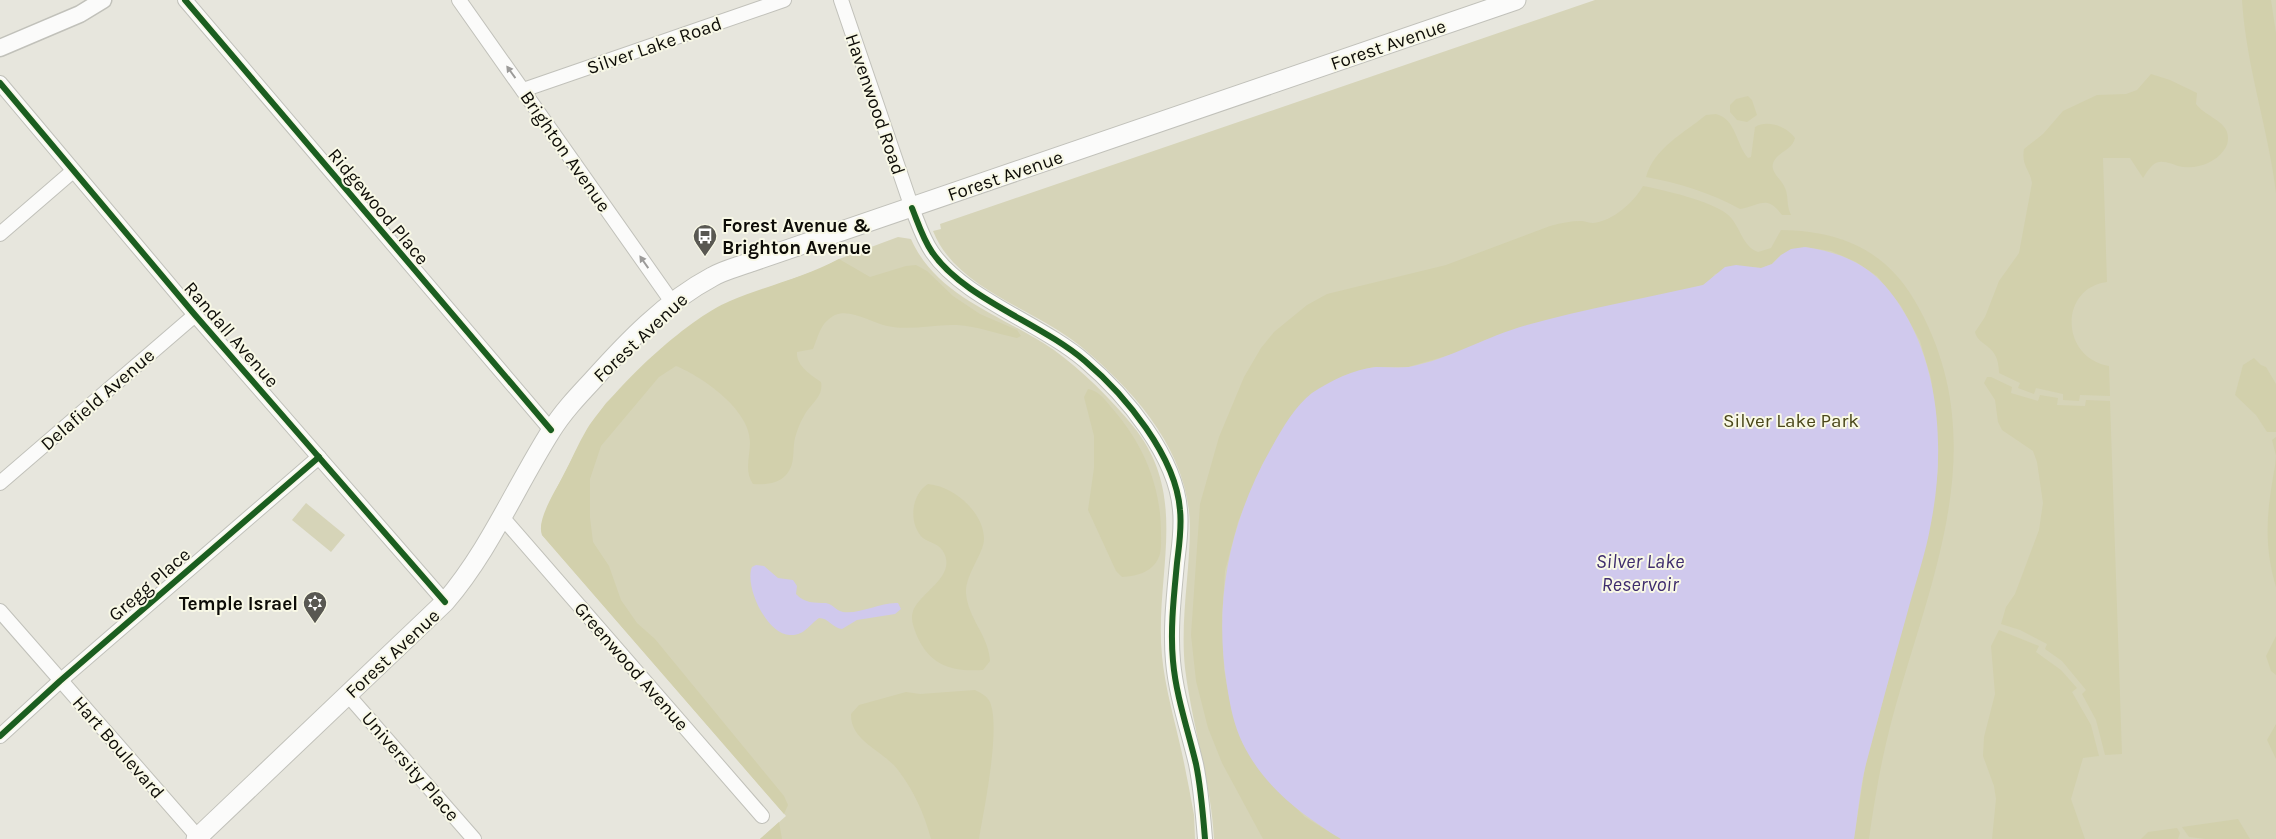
<svg xmlns="http://www.w3.org/2000/svg" width="2276" height="839" font-family="Karla,sans-serif">
<style>
.green{fill:#d6d4b8}
.forest{fill:#d2d0ac}
.water{fill:#d0c9ed}
.lines{fill:none;stroke-linecap:round;stroke-linejoin:round}
.minor-casing{stroke:#c1c1ba;stroke-width:16}
.tertiary-casing{stroke:#c1c1ba;stroke-width:19}
.secondary-casing{stroke:#c1c1ba;stroke-width:21}
.minor{stroke:#fbfbfa;stroke-width:14}
.tertiary{stroke:#fbfbfa;stroke-width:16}
.secondary{stroke:#fbfbfa;stroke-width:19}
.cycleway-casing{stroke:#f8f8e6;stroke-width:9}
.cycleway{stroke:#1b5e20;stroke-width:6}
.oneway{fill:#9c9b99}
.labels{text-anchor:middle;stroke-width:4;stroke-linejoin:round;paint-order:stroke}
.street-label{font-size:19px;fill:#0d0c07;stroke:#f8f8e6}
.poi-label{font-size:19px;font-weight:bold;fill:#0d0c07;stroke:#f8f8e6;text-anchor:start}
.park-label{font-size:19px;fill:#4a471a;stroke:#f8f8e6}
.water-label{font-size:20px;font-style:italic;fill:#3e2c6d;stroke:#f8f8e6}
</style>
<rect width="100%" height="100%" fill="#e7e6dd"/>
<g class="green">
<path d="M1595,0H2276V839H1214C1211,781 1192,726 1185,668C1180,620 1190,573 1190,525C1188,450 1134,390 1079,345C1033,308 956,289 933,231L941,229L940,224Z"/>
<path d="M898,237L911,239C937,298 1005,316 1054,350C1083,371 1111,399 1133,426C1191,497 1154,575 1162,656C1165,687 1174,718 1181,749C1186,771 1190,793 1194,815L1195,839H760L786,816L542,535L541,526L550,501L587,430L606,403L666,346L696,322L729,302L820,269L839,259Z"/>
<polygon points="306,503 345,535 331,552 292,520"/>
</g>
<g class="forest">
<path d="M2242,0H2271L2276,33V193C2268,128 2246,66 2242,0Z"/>
<path d="M2151,74L2170,80L2197,93L2196,104C2204,115 2223,120 2227,132C2229,139 2228,145 2224,150C2214,164 2195,170 2178,166C2172,164 2166,161 2159,162C2152,163 2147,172 2143,178L2130,158H2103L2107,282C2059,288 2060,358 2109,366L2110,396L2080,395L2079,401L2063,400V394L2036,388L2034,394L2018,388L2020,383L1999,373C1999,343 1978,347 1975,332L1985,317L1999,281L2019,253L2032,183C2030,169 2021,166 2024,149L2043,134L2063,111L2097,95L2126,94L2137,90Z"/>
<polygon points="1748,96 1752,100 1757,115 1747,122 1737,120 1730,112 1730,105 1736,99"/>
<path d="M1716,114C1736,119 1736,144 1748,158L1751,157L1755,127C1768,119 1787,127 1795,138C1793,148 1782,151 1776,158C1766,170 1781,178 1785,188C1789,197 1786,205 1791,215H1782C1766,194 1760,206 1740,209C1711,193 1679,183 1646,177C1654,148 1684,133 1706,115Z"/>
<path d="M1643,186C1664,190 1711,201 1727,214C1740,224 1742,247 1758,252L1771,248L1781,230C1844,231 1890,252 1920,310C1996,452 1925,590 1889,731C1880,767 1874,803 1869,839H1854L1865,767L1931,523L1938,470L1936,413L1931,378L1920,341L1901,306L1877,276L1856,262L1831,251L1805,247L1781,255L1772,264L1761,268L1750,267L1715,274L1710,281L1703,285L1485,340L1460,352L1408,367H1373L1343,376L1311,394L1262,465L1238,522L1225,571L1222,617L1224,669L1232,712L1242,742L1259,770L1305,817L1341,839H1263L1222,763L1208,728L1196,681L1191,635L1200,504L1219,437L1244,377L1261,348L1274,332L1307,305L1327,294L1446,265L1550,226C1560,223 1571,221 1581,221C1585,221 1589,223 1593,223C1613,221 1634,202 1643,186Z"/>
<path d="M839,259L870,277L906,266L916,265L927,271L953,296L980,314L1017,330L1021,336L1017,338C998,334 977,326 957,325C934,324 910,331 887,326C873,323 850,308 835,315C820,323 819,335 813,349L797,352C796,366 811,375 821,382C824,397 810,404 804,416C800,422 797,431 795,438C792,451 796,464 786,475C778,484 764,485 753,484C744,471 750,457 750,442C750,410 703,377 676,366L659,377L601,446L590,479V518L593,542L609,566L621,600L637,623L655,639L784,796L788,805L784,814L542,535C536,520 556,490 563,476C571,461 578,444 587,429C614,388 685,320 730,301C766,286 805,277 839,259Z"/>
<polygon points="2254,358 2261,365 2266,367 2276,384 2276,432 2267,432 2256,415 2235,395 2243,365"/>
<polygon points="1987,377 1991,377 2012,387 2011,393 2038,401 2040,395 2058,398 2057,405 2085,406 2086,400 2110,401 2122,754 2105,755 2096,720 2082,694 2086,690 2062,661 2045,649 2047,644 2020,630 2001,624 2006,607 2015,594 2039,530 2043,503 2037,462 2033,451 2002,430 1998,422 1995,400 1984,383"/>
<path d="M1088,389C1099,391 1104,399 1111,407C1143,443 1161,485 1161,533C1161,541 1162,552 1158,559C1151,573 1136,576 1122,577L1116,571L1088,510L1094,468V436L1084,397Z"/>
<path d="M2276,437V587C2263,543 2267,510 2275,466L2276,456L2272,440Z"/>
<path d="M928,484C953,486 984,512 984,539C984,553 965,575 966,593C968,619 989,636 990,661L983,670C953,672 930,666 917,636C914,628 910,620 913,611C920,592 956,577 944,553C940,544 930,543 923,538C908,524 911,494 928,484Z"/>
<polygon points="1999,630 2039,646 2036,652 2061,670 2077,688 2072,692 2091,725 2099,756 2083,758 2071,799 2085,839 1992,839 1996,799 1994,786 1983,756 1984,737 1995,694 1991,646"/>
<polygon points="2276,636 2276,675 2271,671 2266,656"/>
<path d="M975,690C981,693 987,696 990,702C1001,728 984,809 979,839H931C924,813 914,791 898,770C883,750 850,741 851,714L859,705L906,692L920,694Z"/>
<polygon points="2276,724 2276,759 2267,740"/>
<polygon points="2238,819 2250,839 2205,839 2189,837 2182,827"/>
<polygon points="779,822 782,839 760,839"/>
<polygon points="2177,828 2180,833 2178,839 2141,839 2148,832"/>
</g>
<g class="water">
<path d="M1805,247C1857,255 1883,274 1908,319C1941,379 1944,457 1931,523C1926,553 1915,584 1907,614C1893,664 1879,714 1866,764C1860,788 1858,814 1854,839H1341C1301,814 1265,788 1243,744C1234,726 1230,705 1227,686C1213,599 1230,520 1273,445C1283,427 1296,405 1312,393C1330,381 1354,369 1376,367C1387,367 1398,368 1409,367C1450,359 1487,336 1527,325C1585,309 1645,298 1703,285L1725,267L1736,265L1761,268L1772,264L1781,255L1791,249Z"/>
<path d="M756,565L764,566L778,578L793,580L797,586L796,594C804,603 815,603 826,603C833,604 836,611 843,612C862,614 880,602 898,603L901,609L895,614L857,620L842,629C832,628 829,618 819,618C809,625 804,636 790,635C767,635 744,586 752,567Z"/>
</g>
<g class="lines">
<g class="minor-casing">
<g id="minor">
<polyline points="185,0 551,430"/>
<polyline points="459,0 672,302"/>
<path d="M841,0L912,208C918,223 923,239 932,252C963,298 1041,323 1085,361C1125,395 1176,456 1180,510C1182,528 1179,546 1177,563C1174,595 1170,629 1173,661C1176,696 1188,730 1196,764C1201,788 1203,814 1205,839"/>
<polyline points="0,83 195,315 445,602"/>
<polyline points="523,90 784,0"/>
<polyline points="0,234 73,171"/>
<polyline points="0,483 195,315"/>
<polyline points="502,517 762,816"/>
<polyline points="0,611 198,837 202,839"/>
<polyline points="347,694 474,839"/>
<polyline points="0,736 60,681 319,457"/>
</g>
</g>
<g class="tertiary-casing">
<polyline id="tertiary" points="0,48 80,14 103,0"/>
</g>
<g class="secondary-casing">
<path id="secondary" d="M196,839L445,602C489,551 515,488 551,431C562,413 577,397 592,381C627,342 665,302 712,277C724,270 738,267 751,262L1516,0"/>
</g>
<use href="#minor" class="minor"/>
<use href="#tertiary" class="tertiary"/>
<use href="#secondary" class="secondary"/>
<g class="cycleway-casing">
<g id="cycleway">
<polyline points="185,0 551,430"/>
<polyline points="0,83 195,315 445,602"/>
<path d="M912,208C918,223 923,239 932,252C963,298 1041,323 1085,361C1125,395 1176,456 1180,510C1182,528 1179,546 1177,563C1174,595 1170,629 1173,661C1176,696 1188,730 1196,764C1201,788 1203,814 1205,839"/>
<polyline points="0,736 60,681 319,457"/>
</g>
</g>
<use href="#cycleway" class="cycleway"/>
</g>
<defs><path id="oneway-solid" d="M-6-.8H1V-3.2L6.5 0L1 3.2V.8H-6Z" transform="scale(1.25)"/></defs>
<g class="oneway">
<use href="#oneway-solid" transform="translate(511 72) rotate(-126)"/>
<use href="#oneway-solid" transform="translate(644 262) rotate(-125)"/>
</g>
<defs>
<g id="bus-pin" transform="scale(1.25)"><path d="M0 17L-7.5 6A9.5 9.5 0 1 1 7.5 6Z" fill="#595852" stroke="#f8f8e6"/><path d="M-5-6H5V4H4V6H2V4H-2V6H-4V4H-5ZM-3.5-4V0h7V-4ZM-3.5 1.2v1.5H-2V1.2ZM2 1.2v1.5H3.5V1.2Z" fill="#fff"/></g>
<g id="synagogue-pin" transform="scale(1.25)"><path d="M0 17L-7.5 6A9.5 9.5 0 1 1 7.5 6Z" fill="#595852" stroke="#f8f8e6"/><path d="M0-6.5L5.6 3.2H-5.6ZM0 6.5L5.6-3.2H-5.6Z" fill="#fff"/></g>
</defs>
<g fill-rule="evenodd">
<use href="#bus-pin" x="705" y="236"/>
<use href="#synagogue-pin" x="315" y="603"/>
</g>
<g class="labels">
<g class="street-label">
<text transform="translate(1388 44) rotate(-19)" y="7">Forest Avenue</text>
<text transform="translate(654 45) rotate(-19)" y="7">Silver Lake Road</text>
<text transform="translate(876 104) rotate(71)" y="7">Havenwood Road</text>
<text transform="translate(566 151) rotate(55)" y="7">Brighton Avenue</text>
<text transform="translate(1005 175) rotate(-19)" y="7">Forest Avenue</text>
<text transform="translate(379 206) rotate(50)" y="7">Ridgewood Place</text>
<text transform="translate(232 334) rotate(49)" y="7">Randall Avenue</text>
<text transform="translate(640 337) rotate(-43)" y="7">Forest Avenue</text>
<text transform="translate(97 399) rotate(-41)" y="7">Delafield Avenue</text>
<text transform="translate(149 584) rotate(-41)" y="7">Gregg Place</text>
<text transform="translate(392 653) rotate(-43)" y="7">Forest Avenue</text>
<text transform="translate(632 666) rotate(49)" y="7">Greenwood Avenue</text>
<text transform="translate(119 747) rotate(49)" y="7">Hart Boulevard</text>
<text transform="translate(411 766) rotate(49)" y="7">University Place</text>
</g>
<g class="poi-label">
<text x="722" y="232">Forest Avenue &amp;<tspan x="722" dy="22">Brighton Avenue</tspan></text>
<text x="298" y="610" text-anchor="end">Temple Israel</text>
</g>
<g class="park-label">
<text x="1791" y="427">Silver Lake Park</text>
</g>
<g class="water-label">
<text x="1640" y="568">Silver Lake<tspan x="1640" dy="23">Reservoir</tspan></text>
</g>
</g>
</svg>
